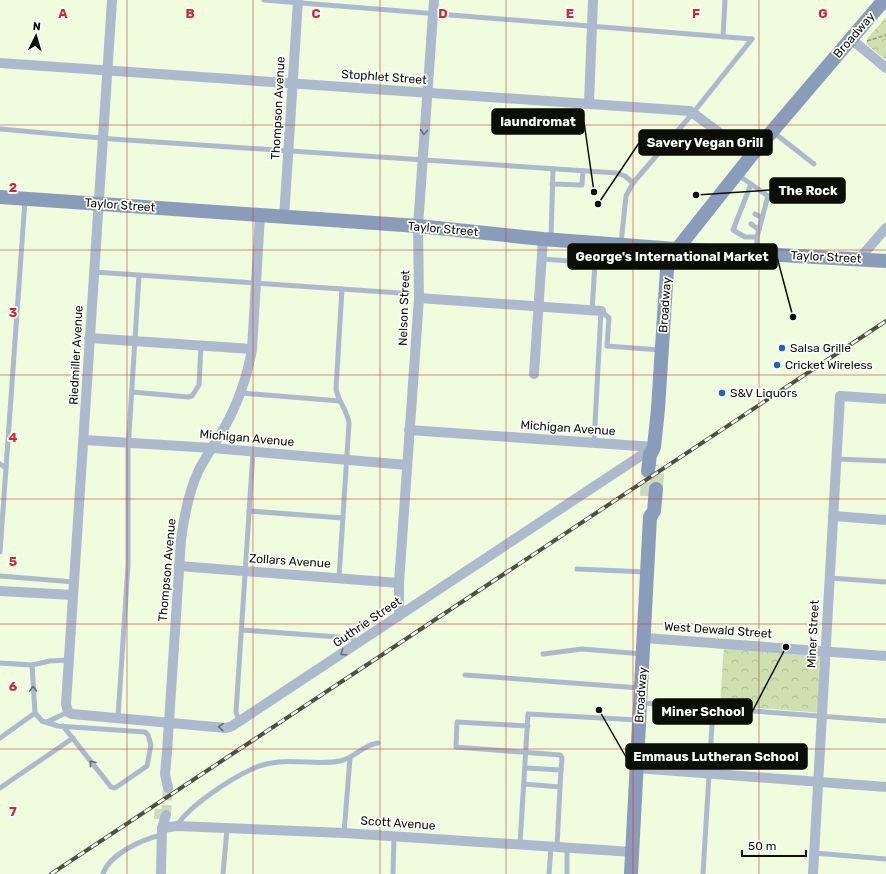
<svg xmlns="http://www.w3.org/2000/svg" width="886" height="874" font-family="Rubik,sans-serif">
<style>
.park{fill:url(#park-crowns)}
.lines{fill:none;stroke-linecap:round;stroke-linejoin:round}
.minor-tunnel{stroke:#cdd8bd;stroke-width:10;stroke-dasharray:10 5;stroke-linecap:butt}
.secondary-tunnel{stroke:#cdd8bd;stroke-width:14;stroke-dasharray:14 7;stroke-linecap:butt}
.path{stroke:#929b85;stroke-width:1.5;stroke-dasharray:4 2;stroke-linecap:butt}
.service{stroke:#adbace;stroke-width:5}
.minor{stroke:#adbace;stroke-width:10}
.secondary{stroke:#8a9cba;stroke-width:14}
.rail-casing{stroke:#4c5243;stroke-width:4}
.rail{stroke:#fff;stroke-width:2.5;stroke-dasharray:8;stroke-linecap:butt}
.oneway{stroke:#646d74}
.grid{fill:none;stroke:#d62828;stroke-width:1;stroke-opacity:0.55}
.poi-dot{fill:#1c61cd;stroke:#fff;stroke-width:1.5}
.labels{text-anchor:middle;stroke-width:3.5;stroke-linejoin:round;paint-order:stroke}
.street-label{font-size:12px;fill:#0a0e05;stroke:#fff}
.poi-label{font-size:12px;fill:#0a0e05;stroke:#fff;text-anchor:start}
.grid-label{font-size:13px;text-anchor:middle;font-weight:bold;fill:#d62828;stroke:#fff;stroke-width:3.5;stroke-linejoin:round;paint-order:stroke}
.leader{fill:none;stroke:#0a0e05;stroke-width:1.5}
.callout-dot{fill:#0a0e05;stroke:#fff;stroke-width:1.5}
.callout{fill:#0a0e05;stroke:#0a0e05;stroke-width:1.5}
.callout-label{font-size:13px;text-anchor:middle;font-weight:bold;fill:#fff}
</style>
<defs>
<pattern id="park-crowns" width="20" height="18" patternUnits="userSpaceOnUse"><rect width="20" height="18" fill="#cee0b0"/><path d="M2 6a3 3 0 1 1 6 0M12 15a3 3 0 1 1 6 0" fill="none" stroke="#b0bf96"/></pattern>
</defs>
<rect width="100%" height="100%" fill="#effcdd"/>
<g class="park">
<polygon points="886,17 886,60 866,44 868,38"/>
<polygon points="724,644 825,652 822,713 720,705"/>
</g>
<g class="lines">
<g class="minor-tunnel">
<polyline points="166,815 168,788"/>
<polyline points="159,819 160,803"/>
</g>
<g class="secondary-tunnel">
<polyline points="656,487 658,465"/>
<polyline points="647,496 648,471"/>
</g>
<polyline class="path" points="867,41 886,35"/>
<g class="service">
<polyline points="264,0 752,39"/>
<polyline points="723,37 725,0"/>
<polyline points="0,129 112,139 617,173 625,176 633,183"/>
<polyline points="773,132 814,164"/>
<polyline points="738,175 768,196 757,237 757,252"/>
<polyline points="552,184 582,185 583,171"/>
<polyline points="751,184 733,230 745,237 757,237"/>
<polyline points="755,214 762,218"/>
<polyline points="751,224 759,230"/>
<polyline points="551,238 553,169"/>
<polyline points="621,243 626,196 633,183 693,113 752,39"/>
<polyline points="543,259 595,263"/>
<polyline points="94,272 400,293"/>
<polyline points="592,311 595,263 594,244"/>
<polyline points="601,311 609,318 607,346 660,350"/>
<polyline points="132,392 188,397 192,396 199,385 201,345"/>
<polyline points="241,393 340,401"/>
<polyline points="594,443 601,311"/>
<polyline points="837,459 886,461"/>
<polyline points="0,464 6,468 0,552"/>
<polyline points="6,468 25,200"/>
<polyline points="249,511 343,518"/>
<polyline points="577,569 646,572"/>
<polyline points="0,576 74,582"/>
<path d="M339,578L349,423C347,410 338,401 336,389L342,289"/>
<polyline points="830,578 886,582"/>
<polyline points="242,630 352,638 359,643"/>
<polyline points="543,654 582,649 643,654"/>
<polyline points="0,663 32,665 50,661 69,660"/>
<polyline points="32,665 35,713 42,721 58,726 145,732 148,735 151,745 147,766 115,788 111,787 63,726"/>
<polyline points="465,675 640,688"/>
<polyline points="641,703 713,708 703,874"/>
<polyline points="713,708 886,721"/>
<polyline points="118,717 128,565 128,450 139,275"/>
<polyline points="239,721 236,712 253,452"/>
<polyline points="47,722 68,712"/>
<polyline points="528,726 457,722 456,747 560,755 562,758 561,770"/>
<polyline points="0,738 35,713"/>
<polyline points="525,768 561,770 560,787"/>
<polyline points="524,784 560,787 557,847"/>
<polyline points="0,788 73,738"/>
<path d="M177,826C187,807 232,778 252,769C260,765 270,763 279,762C299,760 320,765 340,761C355,758 362,745 378,743"/>
<polyline points="344,833 350,758"/>
<polyline points="520,844 528,714 638,720"/>
<polyline points="814,853 886,859"/>
<path d="M103,874C109,854 143,839 162,835"/>
<polyline points="223,874 227,829"/>
<polyline points="393,874 394,836"/>
<polyline points="549,874 551,846"/>
<polyline points="567,874 567,847"/>
</g>
<g class="minor">
<polyline points="112,0 66,704 68,712 72,714 226,728 232,726 654,447"/>
<polyline points="851,39 886,68"/>
<polyline points="0,63 690,111 751,156"/>
<polyline points="589,103 593,0"/>
<polyline points="284,218 298,0"/>
<polyline points="859,259 886,228"/>
<polyline points="419,298 601,311"/>
<polyline points="89,338 252,349"/>
<polyline points="534,374 543,239"/>
<polyline points="409,430 654,447"/>
<polyline points="84,440 212,448 407,465"/>
<polyline points="833,516 886,520"/>
<polyline points="179,566 399,583"/>
<polyline points="0,591 73,595"/>
<polyline points="399,616 399,583 419,298 418,226 434,0"/>
<polyline points="645,638 886,656"/>
<polyline points="636,768 886,787"/>
<path d="M168,788L165,774L167,752L181,540C184,516 188,494 198,472C205,457 215,444 223,430C238,404 247,378 252,349L260,216"/>
<polyline points="162,828 177,826 344,833 633,852"/>
<polyline points="161,874 162,828 166,815"/>
<polyline points="813,874 840,396 886,399"/>
</g>
<g class="secondary">
<polyline points="0,197 418,226 543,239 676,249 886,261"/>
<polyline points="648,471 650,455 654,447 658,409 667,269 670,258 751,156 884,0"/>
<polyline points="631,874 650,517 654,511 656,489"/>
</g>
<g class="rail-casing">
<polyline id="rail" points="51,874 886,321"/>
</g>
<use href="#rail" class="rail"/>
</g>
<defs><path id="oneway-chevron" d="M-2-3.5L2.5 0L-2 3.5" fill="none" stroke-width="1.6" stroke-linecap="round" stroke-linejoin="round"/></defs>
<g class="oneway">
<use href="#oneway-chevron" transform="translate(424 132) rotate(94)"/>
<use href="#oneway-chevron" transform="translate(343 653) rotate(146)"/>
<use href="#oneway-chevron" transform="translate(33 689) rotate(-92)"/>
<use href="#oneway-chevron" transform="translate(221 727) rotate(-179)"/>
<use href="#oneway-chevron" transform="translate(92 763) rotate(-128)"/>
</g>
<path class="grid" d="M127,0V874M253,0V874M380,0V874M506,0V874M633,0V874M759,0V874M0,125H886M0,250H886M0,375H886M0,499H886M0,624H886M0,749H886"/>
<g class="poi-dot">
<circle cx="782" cy="348" r="4"/>
<circle cx="777" cy="365" r="4"/>
<circle cx="722" cy="393" r="4"/>
</g>
<g class="labels">
<g class="street-label">
<text transform="translate(854 35) rotate(-49)" y="4">Broadway</text>
<text transform="translate(384 77) rotate(4)" y="4">Stophlet Street</text>
<text transform="translate(278 108) rotate(-87)" y="4">Thompson Avenue</text>
<text transform="translate(120 205) rotate(4)" y="4">Taylor Street</text>
<text transform="translate(443 229) rotate(5)" y="4">Taylor Street</text>
<text transform="translate(826 257) rotate(3)" y="4">Taylor Street</text>
<text transform="translate(665 305) rotate(-86)" y="4">Broadway</text>
<text transform="translate(404 308) rotate(-88)" y="4">Nelson Street</text>
<text transform="translate(76 355) rotate(-87)" y="4">Riedmiller Avenue</text>
<text transform="translate(568 428) rotate(4)" y="4">Michigan Avenue</text>
<text transform="translate(247 438) rotate(5)" y="4">Michigan Avenue</text>
<text transform="translate(290 561) rotate(4)" y="4">Zollars Avenue</text>
<text transform="translate(167 570) rotate(-85)" y="4">Thompson Avenue</text>
<text transform="translate(367 622) rotate(-34)" y="4">Guthrie Street</text>
<text transform="translate(718 630) rotate(4)" y="4">West Dewald Street</text>
<text transform="translate(813 634) rotate(-87)" y="4">Miner Street</text>
<text transform="translate(641 695) rotate(-86)" y="4">Broadway</text>
<text transform="translate(398 823) rotate(4)" y="4">Scott Avenue</text>
</g>
<g class="poi-label">
<text x="790" y="352">Salsa Grille</text>
<text x="785" y="369">Cricket Wireless</text>
<text x="730" y="397">S&amp;V Liquors</text>
</g>
</g>
<g class="grid-label">
<text x="63" y="18">A</text>
<text x="190" y="18">B</text>
<text x="316" y="18">C</text>
<text x="443" y="18">D</text>
<text x="570" y="18">E</text>
<text x="696" y="18">F</text>
<text x="823" y="18">G</text>
<text x="13" y="192">2</text>
<text x="13" y="317">3</text>
<text x="13" y="442">4</text>
<text x="13" y="566">5</text>
<text x="13" y="691">6</text>
<text x="13" y="816">7</text>
</g>
<path class="leader" d="M594 192L584 122M598 204L639 143M696 195L770 190M793 317L777 257M786 647L752 712M599 710L626 757"/>
<g class="callout-dot">
<circle cx="594" cy="192" r="4"/>
<circle cx="598" cy="204" r="4"/>
<circle cx="696" cy="195" r="4"/>
<circle cx="793" cy="317" r="4"/>
<circle cx="786" cy="647" r="4"/>
<circle cx="599" cy="710" r="4"/>
</g>
<g class="callout">
<rect x="492" y="109" width="92" height="25" rx="4"/>
<rect x="639" y="130" width="133" height="25" rx="4"/>
<rect x="770" y="178" width="75" height="25" rx="4"/>
<rect x="568" y="244" width="209" height="25" rx="4"/>
<rect x="653" y="699" width="99" height="25" rx="4"/>
<rect x="626" y="744" width="181" height="25" rx="4"/>
</g>
<g class="callout-label">
<text x="538" y="126">laundromat</text>
<text x="705" y="147">Savery Vegan Grill</text>
<text x="808" y="195">The Rock</text>
<text x="672" y="261">George's International Market</text>
<text x="703" y="716">Miner School</text>
<text x="716" y="761">Emmaus Lutheran School</text>
</g>
<g transform="translate(36 36) rotate(5)" stroke="#ffffff" stroke-width="3" paint-order="stroke">
<path d="M0-3L7 15L0 10L-7 15Z" fill="#0a0e05"/>
<text y="-6" font-size="11" font-weight="bold" text-anchor="middle" fill="#0a0e05">N</text>
</g>
<path d="M742 850v6h64v-6" fill="none" stroke="#0a0e05" stroke-width="2"/>
<text x="748" y="850" font-size="12" fill="#0a0e05" stroke="#ffffff" stroke-width="3" paint-order="stroke">50 m</text>
</svg>
